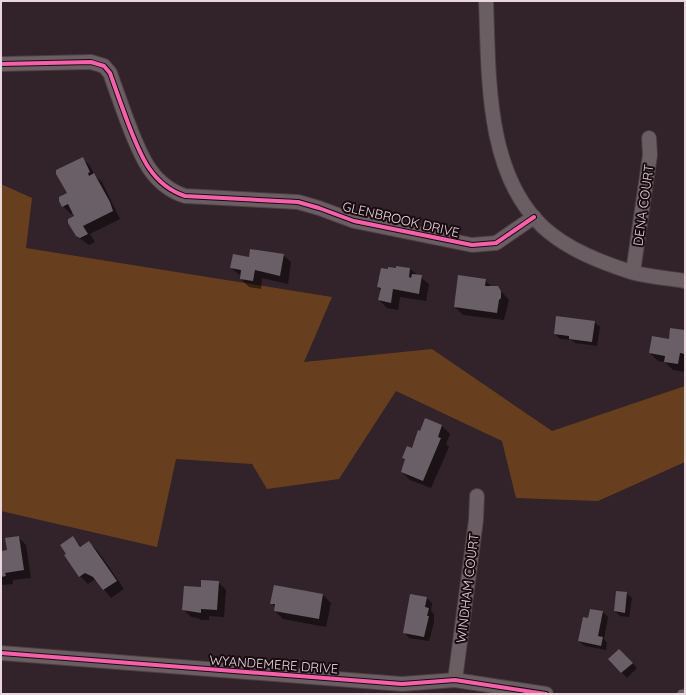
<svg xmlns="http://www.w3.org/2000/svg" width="686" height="695" font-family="Quicksand,sans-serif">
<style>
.forest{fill:#683f1e}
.shadow{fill:#0007}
.building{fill:#6a5e67}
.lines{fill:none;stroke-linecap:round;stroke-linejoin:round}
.minor-casing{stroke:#4b3d43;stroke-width:16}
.minor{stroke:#6a5e63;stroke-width:14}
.cycleway-casing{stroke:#180b10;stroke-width:6}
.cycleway{stroke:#f560ab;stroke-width:4}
.labels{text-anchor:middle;stroke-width:4;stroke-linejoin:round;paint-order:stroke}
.street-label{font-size:13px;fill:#ebd7de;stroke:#180b10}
</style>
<rect width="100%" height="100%" fill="#322229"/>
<polygon class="forest" points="1,184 32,198 26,248 332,297 304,362 432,349 552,431 685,386 685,462 598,501 516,498 502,441 396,391 339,479 267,489 252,464 176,459 157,547 1,511"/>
<g class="shadow">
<polygon points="82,158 90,166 96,177 102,182 120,219 90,234 95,242 89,245 77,236 73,213 71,214 63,206"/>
<polygon points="283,255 291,262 288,284 262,278 261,289 249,287 241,279 241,276 231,268"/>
<polygon points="410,269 429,284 426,301 400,297 398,310 387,308 379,300 381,290 378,287"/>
<polygon points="485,280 492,287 497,287 509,300 504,320 463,315 455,307"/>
<polygon points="594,322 600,327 597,346 575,343 572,340 560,339 555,334"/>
<polygon points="685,331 685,372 673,370 665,362 658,361 650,353"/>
<polygon points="426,420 442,426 450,434 446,444 449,447 431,488 410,480 402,472 406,461 403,458 413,449"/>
<polygon points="18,537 26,545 31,578 13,580 13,584 1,585 1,552 8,551"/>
<polygon points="72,537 82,547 89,542 97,550 124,589 111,598 98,582 94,580 88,584 80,576"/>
<polygon points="218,582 226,590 224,617 209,616 209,620 201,620 198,618 191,617 183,609 202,588"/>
<polygon points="626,593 632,598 629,617 620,616 615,611"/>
<polygon points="323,595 331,603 326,627 283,619 275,611 275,607 271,603"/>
<polygon points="410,595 427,598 432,603 431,611 434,614 434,622 429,641 409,638 404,632"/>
<polygon points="603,612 608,617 604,639 607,643 606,650 585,646 579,641 589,619"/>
<polygon points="625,655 637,668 627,678 609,659"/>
</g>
<g class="building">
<polygon points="83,157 90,172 88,173 89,176 94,173 110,202 113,211 83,226 88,234 80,238 76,236 68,223 68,219 74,216 68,204 62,207 59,201 59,197 67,193 56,174 56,170"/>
<polygon points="250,249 284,254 280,276 255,270 253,281 240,279 241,270 230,268 233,254 249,257"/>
<polygon points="396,266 410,268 409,277 411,278 412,274 422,275 419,294 393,289 391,303 378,300 381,288 377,287 381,268 388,269 388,267 396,268"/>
<polygon points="458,275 486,279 485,286 498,286 501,291 501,298 499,300 497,313 454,307"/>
<polygon points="556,316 595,321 592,342 569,339 569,336 554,334"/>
<polygon points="670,328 685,330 685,354 680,353 678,364 664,362 665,356 649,353 652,336 669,339"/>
<polygon points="425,418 442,425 438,437 441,438 423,481 401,472 405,459 402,458 407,446 412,448 418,430 420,431"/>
<polygon points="19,536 24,570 5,573 6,576 1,577 1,551 7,550 5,538"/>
<polygon points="73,536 80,547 89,541 117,581 103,590 93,577 85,573 79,577 64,555 66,554 60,545"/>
<polygon points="201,580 219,581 217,610 201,609 201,613 182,610 184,586 201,587"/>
<polygon points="274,585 323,594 319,619 274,611 275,604 270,604"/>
<polygon points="616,591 627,592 625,613 614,611"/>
<polygon points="410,594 427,597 425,607 429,608 427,616 429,616 424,637 403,633"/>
<polygon points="590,609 603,611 598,636 603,637 601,646 578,641 583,617 588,618"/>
<polygon points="619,649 633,663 621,673 608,659"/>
<polygon points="685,689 685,694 676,694 679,690"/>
</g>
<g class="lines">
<g class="minor-casing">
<g id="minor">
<path d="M486,1C489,74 485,173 543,227C567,249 600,262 631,272C648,277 668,278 685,281"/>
<path d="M1,64L91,62L104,66L110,73C116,90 122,107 128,123C140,154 151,185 185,196L298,202L319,208L354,221L472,245L496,243L534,217"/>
<polyline points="633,272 650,155 649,138"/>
<polyline points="1,653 402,684 455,680 546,694"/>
<polyline points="455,680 476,520 477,496"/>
</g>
</g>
<use href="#minor" class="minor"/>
<g class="cycleway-casing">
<g id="cycleway">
<path d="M1,64L91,62L104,66L110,73C116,90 122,107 128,123C140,154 151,185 185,196L298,202L319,208L354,221L472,245L496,243L534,217"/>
<polyline points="1,653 402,684 455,680 546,694"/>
</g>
</g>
<use href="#cycleway" class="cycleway"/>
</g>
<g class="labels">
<g class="street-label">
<text transform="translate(643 205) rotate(-82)" y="5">DENA COURT</text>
<text transform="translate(401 219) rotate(13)" y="5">GLENBROOK DRIVE</text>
<text transform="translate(467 588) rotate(-83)" y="5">WINDHAM COURT</text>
<text transform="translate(274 664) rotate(4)" y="5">WYANDEMERE DRIVE</text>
</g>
</g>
<rect width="686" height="695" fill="none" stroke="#ebd7de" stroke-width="4"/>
</svg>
